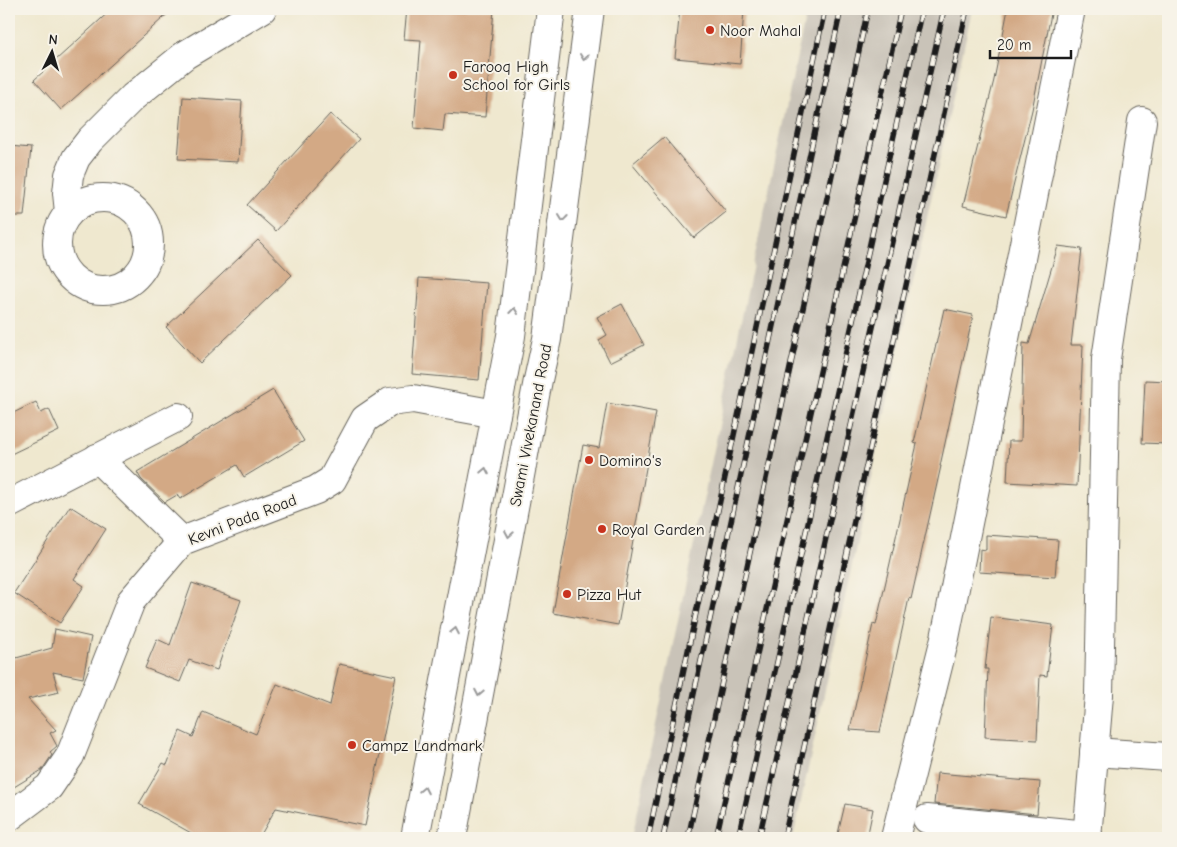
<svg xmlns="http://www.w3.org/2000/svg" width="1177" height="847" font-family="'Comic Neue',sans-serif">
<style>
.industrial{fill:#c9c3b8}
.building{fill:#d3a985}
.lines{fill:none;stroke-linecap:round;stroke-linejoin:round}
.minor-casing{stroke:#66635b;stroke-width:30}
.primary-casing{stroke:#66635b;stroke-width:30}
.minor{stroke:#fff;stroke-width:28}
.primary{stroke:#fff;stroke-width:28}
.rail-casing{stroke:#1c1c1c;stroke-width:5.5}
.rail{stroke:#f7f3e8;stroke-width:4;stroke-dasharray:11;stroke-linecap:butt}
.oneway{stroke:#999}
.poi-dot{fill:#c8321e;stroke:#f7f3e8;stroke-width:2}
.labels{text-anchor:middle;stroke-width:4;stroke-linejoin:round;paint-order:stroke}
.poi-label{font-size:16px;fill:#1c1c1c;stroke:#f7f3e8;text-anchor:start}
.street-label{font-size:16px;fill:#1c1c1c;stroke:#f7f3e8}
</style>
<rect width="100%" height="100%" fill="#f7f3e8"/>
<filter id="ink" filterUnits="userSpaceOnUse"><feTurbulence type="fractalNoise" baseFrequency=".02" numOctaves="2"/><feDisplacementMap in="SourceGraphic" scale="10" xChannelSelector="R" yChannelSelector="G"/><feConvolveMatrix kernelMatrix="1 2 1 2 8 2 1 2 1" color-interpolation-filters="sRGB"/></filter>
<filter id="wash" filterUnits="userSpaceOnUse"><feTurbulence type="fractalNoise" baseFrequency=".0096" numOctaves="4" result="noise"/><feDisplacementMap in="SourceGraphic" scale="20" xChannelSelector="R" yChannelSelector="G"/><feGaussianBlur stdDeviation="1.12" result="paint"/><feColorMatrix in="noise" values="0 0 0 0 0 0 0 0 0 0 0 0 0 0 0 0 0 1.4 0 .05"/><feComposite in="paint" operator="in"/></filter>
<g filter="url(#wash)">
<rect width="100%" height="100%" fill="#efe8cf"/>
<polygon class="industrial" points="807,9 972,9 793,838 632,838"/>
<g id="blocks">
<g class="building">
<polygon points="112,9 173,9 61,110 34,80"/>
<polygon points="407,9 494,9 485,117 445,114 443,131 414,128 421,40 404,39"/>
<polygon points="680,9 744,9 740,64 675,58"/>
<polygon points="1008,9 1052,9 1032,110 1006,216 963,206 994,80"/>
<polygon points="183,97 242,101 238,162 178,159"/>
<polygon points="330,114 359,139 276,231 247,205"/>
<polygon points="664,137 726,212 694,238 632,164"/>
<polygon points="9,146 31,148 24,216 9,216"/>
<polygon points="258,240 292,275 200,363 166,327"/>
<polygon points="1058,246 1082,249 1071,345 1083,345 1077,486 1007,482 1009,441 1021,441 1023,343 1029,344"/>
<polygon points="419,278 487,283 479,380 412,374"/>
<polygon points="622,304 644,345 610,362 599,340 607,335 597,317"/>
<polygon points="944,309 973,315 940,466 941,466 911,599 909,598 880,732 850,730 873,624 876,625 917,444 914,443"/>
<polygon points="1145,380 1168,381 1168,444 1142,443"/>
<polygon points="273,390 304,441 244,477 237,465 180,499 177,495 165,502 141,479 137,472"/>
<polygon points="36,402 41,413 49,409 59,431 9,455 9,415"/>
<polygon points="607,403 656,412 618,625 553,613 583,445 599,448"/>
<polygon points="70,506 106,529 74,579 84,586 60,623 14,593"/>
<polygon points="986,535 1058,540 1055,577 979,572 980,549 986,550"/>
<polygon points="192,583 241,600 217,670 189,660 180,682 145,668 157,639 170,645"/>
<polygon points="991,617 1053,625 1047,676 1040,675 1037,740 985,737 988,669 985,669"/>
<polygon points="55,629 91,637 83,678 53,672 59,692 28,699 56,730 50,733 57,746 50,752 52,755 42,770 9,790 9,660 52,648"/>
<polygon points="339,664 396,676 365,826 276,808 259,838 200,838 139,804 163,763 167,765 180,731 193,737 203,712 256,734 277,684 330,705"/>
<polygon points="937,773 1040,782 1037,814 934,804"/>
<polygon points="845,804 873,809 867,838 837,838"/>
<polygon points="931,835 963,838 931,838"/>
</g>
</g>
</g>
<g filter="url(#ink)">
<use href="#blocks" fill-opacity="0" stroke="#66635b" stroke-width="1"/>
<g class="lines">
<g class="minor-casing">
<g id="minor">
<circle cx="103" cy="244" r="46"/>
<polyline points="69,212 67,193 69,175 76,158 90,140 133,97 185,55 262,9"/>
<polyline points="97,458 182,541"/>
<polyline points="9,504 178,417"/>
<polyline points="1094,752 1168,757"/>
<polyline points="9,817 49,787 70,756 131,601 182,541 316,490 332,480 365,419 390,402 413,399 496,414"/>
<polyline points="927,819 1088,835"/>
<polyline points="895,838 945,638 1071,9"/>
<polyline points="1087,838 1099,695 1106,359 1142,121"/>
</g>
</g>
<g class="primary-casing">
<g id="primary">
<polyline points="415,838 511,336 551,9"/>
<polyline points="452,838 538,380 547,339 590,9"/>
</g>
</g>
<use href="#minor" class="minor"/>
<use href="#primary" class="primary"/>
<g class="rail-casing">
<g id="rail">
<polyline points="648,838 825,9"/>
<polyline points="663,838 841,9"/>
<polyline points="688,838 868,9"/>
<polyline points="716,838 901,9"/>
<polyline points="738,838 922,9"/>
<polyline points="759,838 944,9"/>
<polyline points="784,838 967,9"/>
</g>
</g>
<use href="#rail" class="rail"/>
</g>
<defs><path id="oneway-chevron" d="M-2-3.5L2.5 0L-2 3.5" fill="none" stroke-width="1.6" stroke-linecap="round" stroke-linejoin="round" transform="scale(1.25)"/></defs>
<g class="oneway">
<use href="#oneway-chevron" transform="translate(584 57) rotate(97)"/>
<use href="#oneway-chevron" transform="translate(563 218) rotate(97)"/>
<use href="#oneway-chevron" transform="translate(514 311) rotate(-83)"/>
<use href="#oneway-chevron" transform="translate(485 471) rotate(-79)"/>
<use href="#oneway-chevron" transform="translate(509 534) rotate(100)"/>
<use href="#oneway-chevron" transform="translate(455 631) rotate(-79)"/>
<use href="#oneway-chevron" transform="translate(479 693) rotate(101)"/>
<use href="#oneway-chevron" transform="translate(424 790) rotate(-79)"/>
</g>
</g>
<g class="poi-dot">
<circle cx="710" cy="30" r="5"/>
<circle cx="453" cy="75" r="5"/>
<circle cx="589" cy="460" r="5"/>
<circle cx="602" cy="529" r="5"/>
<circle cx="567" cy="594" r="5"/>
<circle cx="352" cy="745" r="5"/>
</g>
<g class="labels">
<g class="poi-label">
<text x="720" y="36">Noor Mahal</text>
<text x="463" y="72">Farooq High<tspan x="463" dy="18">School for Girls</tspan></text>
<text x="599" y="466">Domino's</text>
<text x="612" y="535">Royal Garden</text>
<text x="577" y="600">Pizza Hut</text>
<text x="362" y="751">Campz Landmark</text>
</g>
<g class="street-label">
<text transform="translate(530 425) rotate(-79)" y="6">Swami Vivekanand Road</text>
<text transform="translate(242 519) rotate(-21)" y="6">Kevni Pada Road</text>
</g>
</g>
<rect width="1177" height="847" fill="none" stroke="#f7f3e8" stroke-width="30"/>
<g transform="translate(52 52) rotate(5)" stroke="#f7f3e8" stroke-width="4" paint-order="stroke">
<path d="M0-4L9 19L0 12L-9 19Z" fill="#1c1c1c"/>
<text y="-8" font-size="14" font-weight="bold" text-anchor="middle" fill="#1c1c1c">N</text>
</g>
<path d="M990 50v8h81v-8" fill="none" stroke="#1c1c1c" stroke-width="2.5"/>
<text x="997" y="50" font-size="15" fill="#1c1c1c" stroke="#f7f3e8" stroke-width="4" paint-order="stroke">20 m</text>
</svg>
